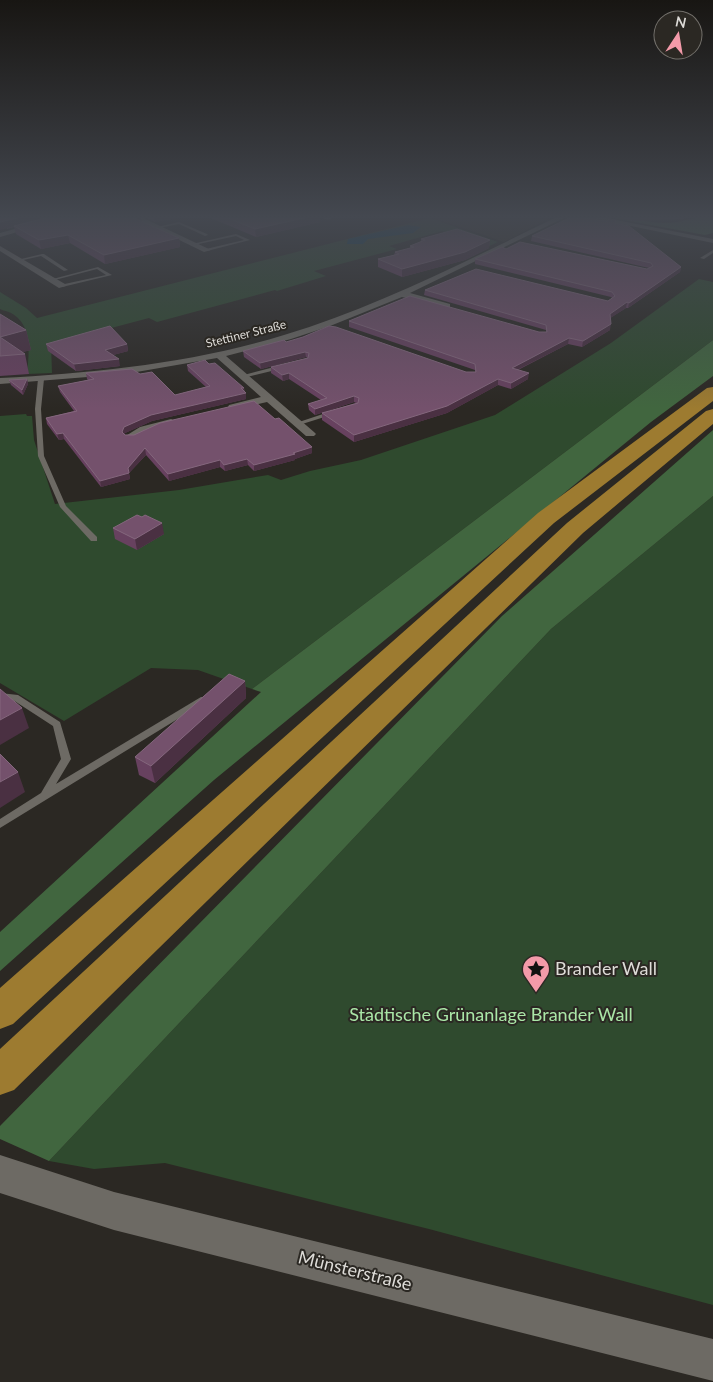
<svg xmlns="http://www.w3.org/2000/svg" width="713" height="1382" font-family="Lato,sans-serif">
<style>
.built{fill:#3a342a}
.green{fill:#2f4a2e}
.forest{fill:#41663f}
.water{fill:#02435f}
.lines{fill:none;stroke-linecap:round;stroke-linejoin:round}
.lane{fill:#6d6a64;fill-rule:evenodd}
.street{fill:#6d6a64;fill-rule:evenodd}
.secondary{fill:#6d6a64;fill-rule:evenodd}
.highway{fill:#9d7b30;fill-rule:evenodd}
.wall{fill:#67415f}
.shaded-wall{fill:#4a3042}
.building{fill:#74516c;stroke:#84677d}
.labels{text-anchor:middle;stroke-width:4;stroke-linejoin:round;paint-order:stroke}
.far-street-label{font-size:12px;fill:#dedcd8;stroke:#2b2823}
.near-poi-label{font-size:18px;fill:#dedcd8;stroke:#2b2823;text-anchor:start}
.near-park-label{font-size:18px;fill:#aae6a7;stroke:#2b2823}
.near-street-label{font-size:18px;fill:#dedcd8;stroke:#2b2823}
</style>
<rect width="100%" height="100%" fill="#2b2823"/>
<polygon class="built" points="428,216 553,216 504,242"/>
<g class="green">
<path d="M430,218L498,242L487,247L442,231L389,246L397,249L314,271L326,276L277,291L275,290L157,322L149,318L51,344L52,373L27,374C29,352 33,325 11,313C7,311 4,311 0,309V292L26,308L37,318Z"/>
<polygon points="699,279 713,282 713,340 252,689 198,670 151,668 64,721 0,683 0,416 26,414 27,416 32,416 34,440 55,504 179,490 268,475 281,480 310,471 361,460 495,415 611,343"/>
<polygon points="713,496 713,1305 429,1229 165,1163 94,1169 49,1161 551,629"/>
</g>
<g class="forest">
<path d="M602,216C622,216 643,222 664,223C683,223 695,216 713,216V233L705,235Z"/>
<polygon points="713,340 713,376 651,422 214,780 0,971 0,932 261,692 252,689"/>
<polygon points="713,430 713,496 551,629 49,1161 0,1139 0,1126 502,616"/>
</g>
<polygon class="water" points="408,225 421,227 413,233 368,239 363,244 347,244 348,239"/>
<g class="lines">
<g class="lane">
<polygon points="335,216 341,216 328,219 326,218"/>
<polygon points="179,222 207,234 208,235 205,236 179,224 159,228 157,227"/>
<polygon points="236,234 250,240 207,251 206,249 244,240 236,236 194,245 192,244"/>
<polygon points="713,250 713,253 704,259 700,258"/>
<polygon points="42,254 44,254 68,270 64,271 41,256 19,261 17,260"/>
<polygon points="98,267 112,275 62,287 60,286 60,285 106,275 97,269 51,281 49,280"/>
<polygon points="282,365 284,366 284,368 243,378 240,376"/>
<polygon points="41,377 44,379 41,409 44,456 66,506 97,537 97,541 91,541 60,507 38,456 35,409 38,379"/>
<polygon points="332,411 335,413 334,414 299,425 296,423"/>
<polygon points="0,693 18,695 60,722 71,759 56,784 201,697 207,697 208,699 207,701 0,828 0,819 41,793 61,759 53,726 13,700 0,699"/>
</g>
<g class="street">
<polygon points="62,216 73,216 0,237 0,233"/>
<polygon points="130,216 139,216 211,250 204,252"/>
<polygon points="318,216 328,216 332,218 328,220"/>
<path d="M559,216H568L410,293L450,304V308L402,297L330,326L291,339L226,356L314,432L316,434L314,436H306L267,402L233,410L229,409L228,407L229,405L261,397L217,358L125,374L0,384V378C96,373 192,363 284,335C380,306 470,259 559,216Z"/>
<polygon points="583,216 596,216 713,239 713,243"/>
<polygon points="0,246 65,284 66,286 59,288 0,251"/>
<polygon points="171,419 177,422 175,424 148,431 130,440 124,437 140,427"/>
</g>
<polygon class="secondary" points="0,1155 114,1192 713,1339 713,1381 114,1230 0,1193"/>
<g class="highway">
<polygon points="713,387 713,401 554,523 13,1024 0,1029 0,988 538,513 707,388"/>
<polygon points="713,409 713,424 583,533 14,1090 0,1095 0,1049 567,523 706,411"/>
</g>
</g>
<g class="wall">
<polygon points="0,216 142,222 179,238 180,247 105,264 70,243 41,249 16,234 14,227 7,229"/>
<polygon points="143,216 187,216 155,222"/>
<polygon points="206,216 320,216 320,222 256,237"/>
<polygon points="452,216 476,216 462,219"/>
<polygon points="619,216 685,216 684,219 633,221 618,218"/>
<polygon points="615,223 681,267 680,272 628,308 626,308 610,318 610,330 582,347 568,344 518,370 528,379 511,389 498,385 447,413 354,442 322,420 322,413 356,403 354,402 315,415 309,410 308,404 321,400 289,379 283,381 271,373 271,367 308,358 306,357 261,369 244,357 243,351 286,342 466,372 475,372 475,370 349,327 349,321 539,332 546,332 546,330 424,295 425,290 608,301 612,298 611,297 475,264 475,259 506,249 647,269 649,268 531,241 532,236"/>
<polygon points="421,239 490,240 489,248 465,260 402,277 378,267 378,259 394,255 395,252 410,248 410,246 421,242"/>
<polygon points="0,314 26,330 31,350 22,352 25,354 29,374 0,376"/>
<polygon points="46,344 127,344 128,351 113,355 120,366 76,371 48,351"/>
<polygon points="209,364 244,388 246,399 152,421 125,433 125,435 312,453 295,459 295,460 254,471 248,465 225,471 220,467 169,481 146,455 129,473 130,479 101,487 64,439 59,440 47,424 46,418 74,411 60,392 58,386 88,380 87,379 86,373 140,374 175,395 206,387 188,371 187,365"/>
<polygon points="27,379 28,384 23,395 11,385 9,380"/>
<polygon points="142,517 164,534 137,550 115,539 113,528"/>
<polygon points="245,681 246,698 155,783 139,775 135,757"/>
</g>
<g class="shaded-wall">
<polygon points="26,216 56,216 0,230 0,222"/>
<polygon points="141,216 142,224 134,218"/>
<polygon points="154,216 187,216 155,222"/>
<polygon points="313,216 320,216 320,222 256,237 255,229"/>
<polygon points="463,216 476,216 462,219"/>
<polygon points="68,235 70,243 41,249 39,240"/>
<polygon points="179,238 180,247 105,264 104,255"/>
<polygon points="490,240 489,248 465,260 402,277 402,269"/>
<polygon points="681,267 680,272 628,308 629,303"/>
<polygon points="627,302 626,308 609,319 610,314"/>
<polygon points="611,324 610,330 582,347 583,341"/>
<polygon points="26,330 31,350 12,355 0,337"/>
<polygon points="569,338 568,344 511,373 512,368"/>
<polygon points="127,344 128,351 106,357 105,350"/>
<polygon points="305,352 306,357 261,369 260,363"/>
<polygon points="119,359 120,366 76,371 74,364"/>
<polygon points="289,373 289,379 283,381 282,375"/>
<polygon points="529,373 528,379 511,389 511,383"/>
<polygon points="27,379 28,384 23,395 22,390"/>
<polygon points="498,379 498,385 447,413 354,442 354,435"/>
<polygon points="244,388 244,393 246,393 246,399 152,421 125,433 123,438 122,432 124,427 151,415"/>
<polygon points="354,396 354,402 315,415 315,409"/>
<polygon points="63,433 64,439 59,440 57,434"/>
<polygon points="312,447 312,453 295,459 295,460 254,471 254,465"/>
<polygon points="145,448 146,455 129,473 130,479 101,487 100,481 128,468"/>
<polygon points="247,459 248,465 225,471 224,465"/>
<polygon points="220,460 220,467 169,481 168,474"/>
<polygon points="162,523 164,534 137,550 135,539"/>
<polygon points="245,681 246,698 155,783 151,766"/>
<polygon points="22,708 29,728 0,745 0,720"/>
<polygon points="18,772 25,792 0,808 0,782"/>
</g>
<g class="building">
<polygon points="0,216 26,216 0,222"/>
<polygon points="53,216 141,216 134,218 179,238 104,255 68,235 39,240 14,226"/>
<polygon points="223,216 313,216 255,229"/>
<polygon points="573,216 606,221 610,219 616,220 615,223 629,226 681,267 629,303 627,302 610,314 611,324 583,341 569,338 512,368 529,373 511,383 498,379 447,406 354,435 322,413 358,403 359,398 354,396 315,409 308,404 327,398 289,373 282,375 271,367 308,358 309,353 305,352 260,363 243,351 284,340 286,342 303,337 329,326 336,327 466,372 476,372 475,364 349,321 410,296 539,332 547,332 546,325 425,290 476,269 608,301 615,296 612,292 475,259 502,247 506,249 520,242 647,269 653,266 651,263 532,236"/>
<polygon points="457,229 490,240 465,252 402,269 378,259 399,254 395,252 414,247 410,246 425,240 421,239"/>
<polygon points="0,314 26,330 0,337 25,354 0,356"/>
<polygon points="110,326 127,344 105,350 119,359 74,364 46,344"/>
<polygon points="205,360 209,364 215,363 244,388 241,388 246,393 151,415 124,427 122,432 125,435 134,435 160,423 254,401 275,419 279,418 312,447 293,453 295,454 254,465 247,459 224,465 220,460 168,474 145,448 128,468 129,473 100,481 63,433 57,434 46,418 77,411 58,386 94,379 86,373 132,369 140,374 152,372 175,395 210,386 187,365"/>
<polygon points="27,379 22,390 9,380"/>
<polygon points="137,515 142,517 145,515 162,523 135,539 113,528"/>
<polygon points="229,674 245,681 151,766 135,757"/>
<polygon points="0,689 22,708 0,720"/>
<polygon points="0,754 18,772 0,782"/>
</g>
<linearGradient id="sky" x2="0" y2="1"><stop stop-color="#181613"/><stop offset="0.53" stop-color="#444850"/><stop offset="1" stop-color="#444850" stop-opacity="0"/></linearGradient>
<rect width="713" height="409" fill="url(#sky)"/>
<defs>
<g id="sight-pin" transform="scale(1.4375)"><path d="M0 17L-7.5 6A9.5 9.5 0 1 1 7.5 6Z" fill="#f39aa9" stroke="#2b2823"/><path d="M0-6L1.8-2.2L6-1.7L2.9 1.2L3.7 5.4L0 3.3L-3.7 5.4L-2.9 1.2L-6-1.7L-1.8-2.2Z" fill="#111"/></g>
</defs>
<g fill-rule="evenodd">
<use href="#sight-pin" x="536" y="969"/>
</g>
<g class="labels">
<g class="far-street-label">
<text transform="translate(246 334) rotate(-14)" y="4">Stettiner Straße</text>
</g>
<g class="near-poi-label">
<text x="555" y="975">Brander Wall</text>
</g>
<g class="near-park-label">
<text x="491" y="1021">Städtische Grünanlage Brander Wall</text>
</g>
<g class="near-street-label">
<text transform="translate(355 1271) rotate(14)" y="6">Münsterstraße</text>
</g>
</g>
<g transform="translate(678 35) rotate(12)"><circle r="24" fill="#2b2823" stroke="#73706b"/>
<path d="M0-4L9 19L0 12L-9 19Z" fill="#f39aa9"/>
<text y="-8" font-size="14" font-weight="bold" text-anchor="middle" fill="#dedcd8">N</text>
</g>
</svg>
